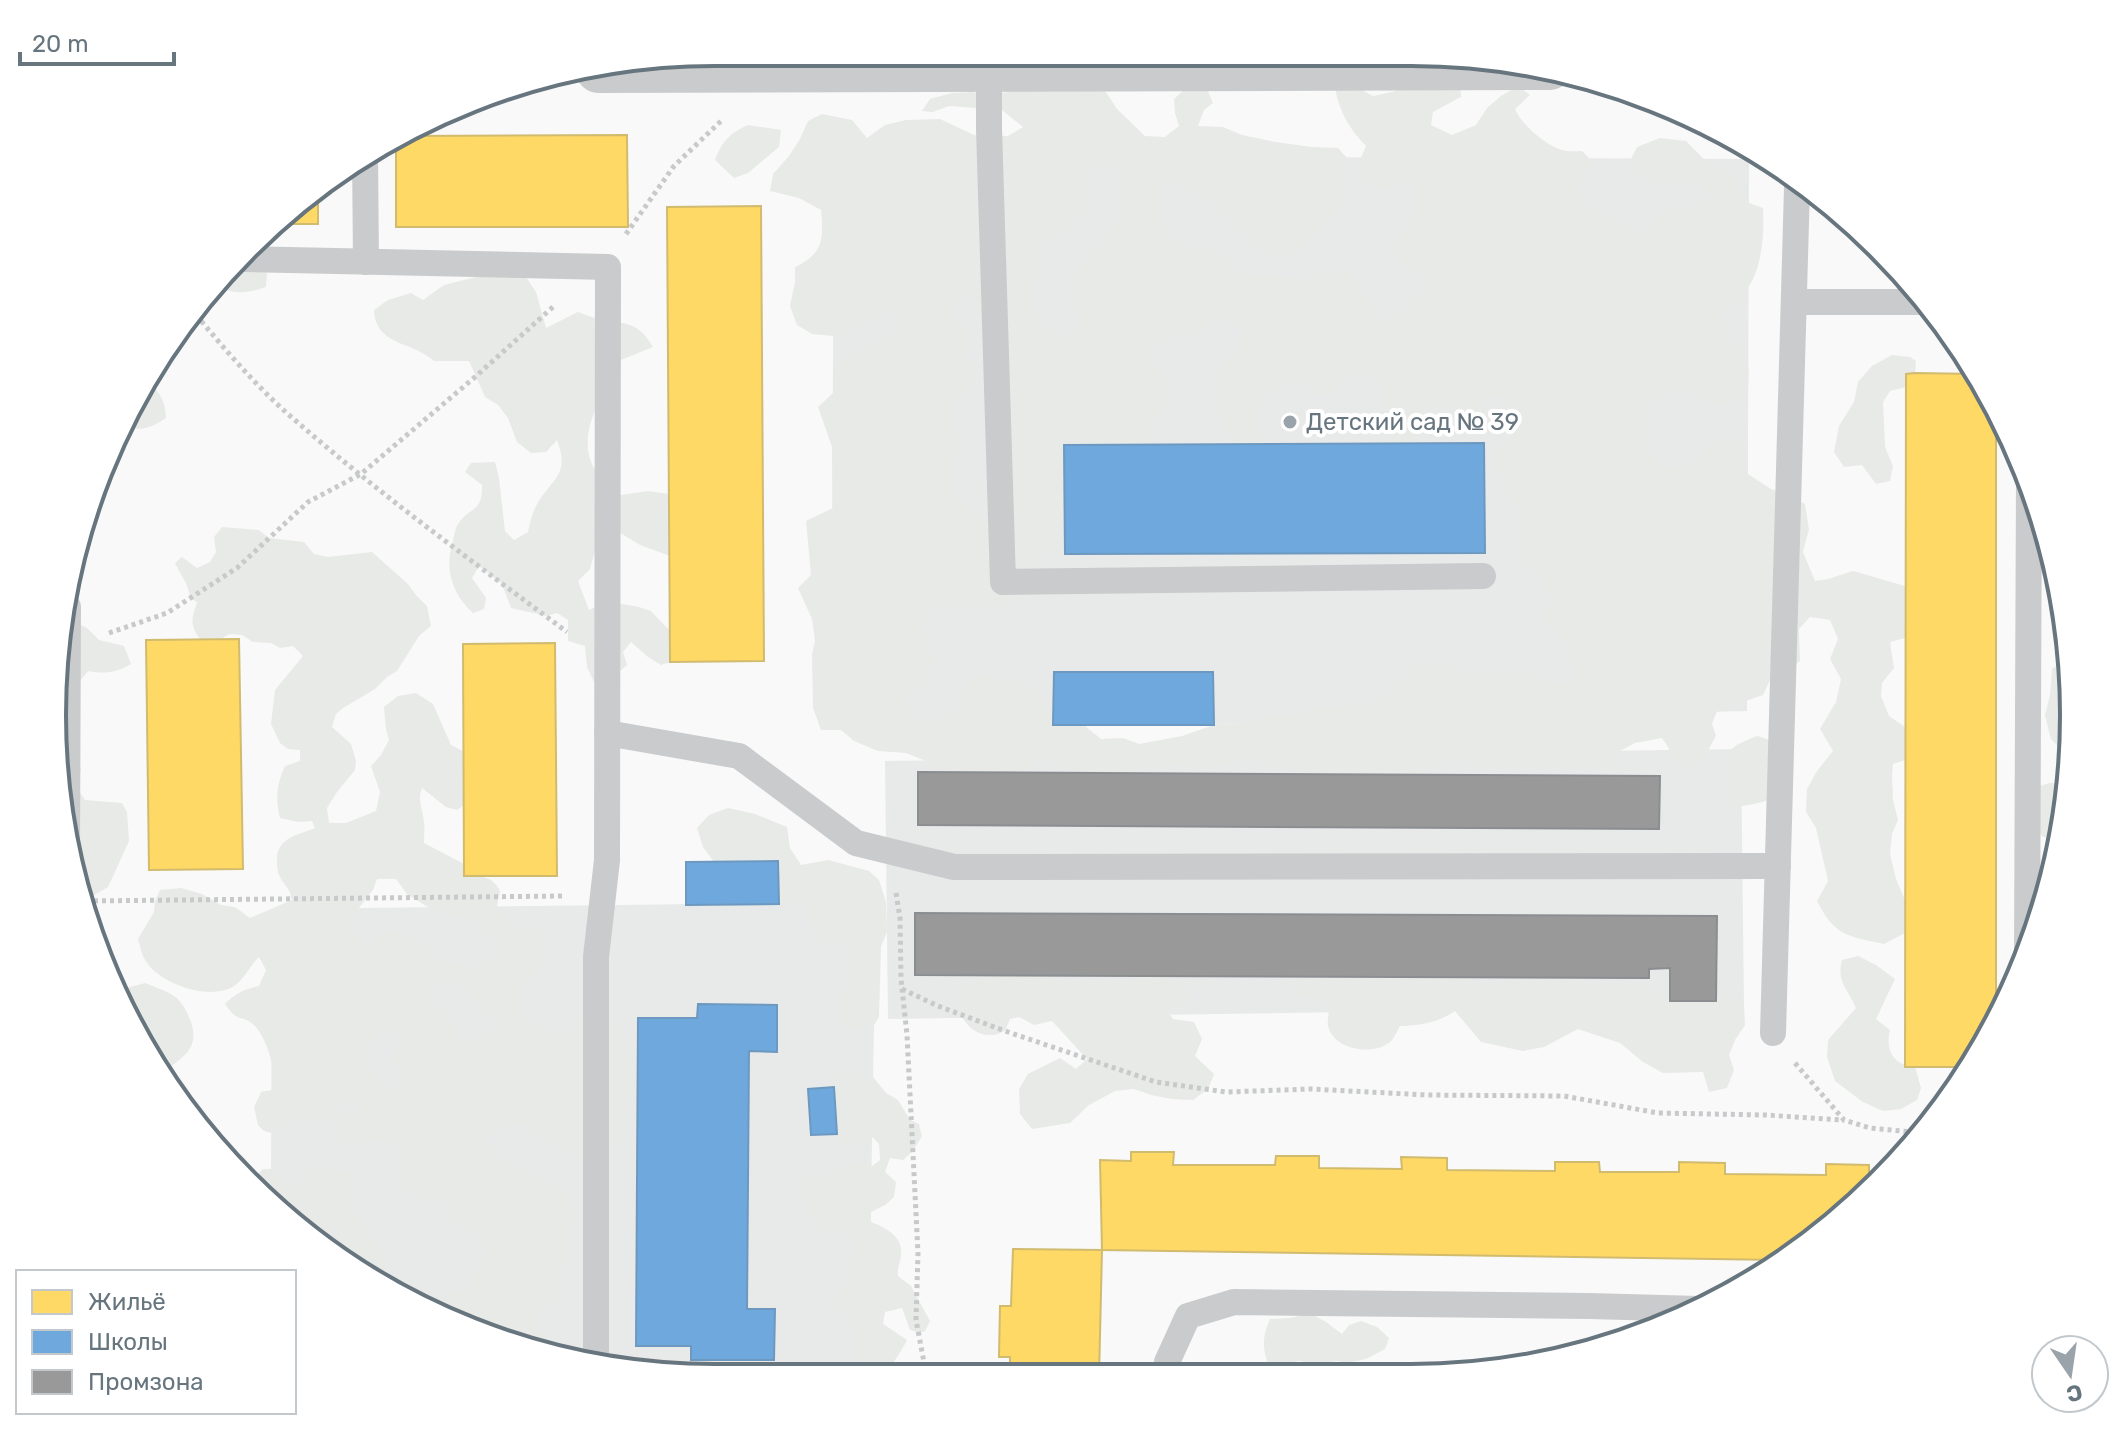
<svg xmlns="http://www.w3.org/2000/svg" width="2126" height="1430" font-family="Rubik,sans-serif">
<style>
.built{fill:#e8e9e9}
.green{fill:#e8eae7;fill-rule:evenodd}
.homes{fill:#ffd966;stroke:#d1bb6e;stroke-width:2}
.schools{fill:#6fa8dc;stroke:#6d99c0;stroke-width:2}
.industry{fill:#999;stroke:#8a8e91;stroke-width:2}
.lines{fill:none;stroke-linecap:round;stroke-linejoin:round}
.path{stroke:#c8c9ca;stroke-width:5;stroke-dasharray:4 4;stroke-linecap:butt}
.service{stroke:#cacbcc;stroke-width:26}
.tertiary{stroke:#cacbcc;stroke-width:44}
.poi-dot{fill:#9aa3aa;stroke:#fff;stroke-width:3}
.labels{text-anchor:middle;stroke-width:8;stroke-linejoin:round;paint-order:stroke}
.poi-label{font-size:24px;fill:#67757f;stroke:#fff;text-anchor:start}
.rim{fill:none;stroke:#67757f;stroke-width:4}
</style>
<rect width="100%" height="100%" fill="#f9f9f9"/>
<g class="built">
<polygon points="1256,157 1749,159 1747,711 1214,725 1053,725 831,730 834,169"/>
<polygon points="1741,749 1744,1006 888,1019 885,761"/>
<polygon points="876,902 868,1378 715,1378 586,1365 421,1309 271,1202 272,909"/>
</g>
<g class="green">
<path d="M1348,83L1373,96L1392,92L1415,84L1460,85L1461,97L1433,112L1431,125L1452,135L1476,125L1487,108L1501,96L1518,86L1530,95L1515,109C1521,124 1546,146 1562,150C1568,152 1576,151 1582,151L1590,159L1592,168C1587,174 1579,181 1579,190C1579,214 1628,229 1646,236L1661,211L1676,203L1690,211L1708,198L1701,181L1668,184L1639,178L1631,159L1637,147L1660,138L1686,141L1704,159L1724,167L1737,176L1734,194L1749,203L1763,208C1765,246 1760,293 1722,311L1726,337C1755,352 1748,368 1748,397L1732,403H1705L1683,392L1660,397L1645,413L1648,437L1655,464L1684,470L1726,435L1748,450V474L1771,489L1788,495L1805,504L1809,529L1803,552L1815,581L1828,579L1853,571L1905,586V638L1890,642L1894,668L1882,683L1881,696L1889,716L1905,727V760L1893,764L1892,776L1893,800L1898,820L1892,834L1890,854L1896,879L1905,900V933L1884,944C1848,936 1835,937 1817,901L1828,881L1816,828L1806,812L1807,789L1817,771L1833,751L1820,729L1836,702L1841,679L1830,659L1838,639L1830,620L1810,617L1799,629L1800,661L1771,678L1763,695L1717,711L1712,724L1716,736L1702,761L1685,774C1675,763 1671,750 1662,738L1635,743L1620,751L1614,762L1604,768L1546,767L1471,768L1453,753L1434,763L1426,774C1383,774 1292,779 1256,756L1239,764L1190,768L1176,763L1124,773H1095L1033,759L1026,772H953L906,753L878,751L854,741L841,730H821L813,708L812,654L815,641L812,619L798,588L811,575L806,521L833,508L832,447L818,407L833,393L840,357L848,352L880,342L903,322L888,312L863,328L833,336L812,334L797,325L790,306L795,282V267C823,254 824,239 821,210L799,198L770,191L773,174L789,156L800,139L808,121L822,114L852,120L867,138L885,125L906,120L940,119L974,135L1008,136L1023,127L1002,110L949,106L933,112L922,111L930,99L952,93L972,92L989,95L1015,91L1104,89L1117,109L1145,136L1165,137L1179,126L1175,113L1174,99L1185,89H1207L1213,103L1204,110L1198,126L1223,127L1242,135L1275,142L1312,147L1338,148L1347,158L1349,182L1335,215L1307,240L1293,258L1268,256L1244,238L1199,190L1179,182H1161L1164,234L1182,244L1210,251L1248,277L1261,275L1306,279L1329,270L1349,269C1361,292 1371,313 1393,326L1399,310L1429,290L1419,274L1403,264L1394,248L1417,209L1416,190L1406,179L1389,189L1368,186L1360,176L1361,158L1366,146C1350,130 1339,111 1335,88ZM1102,167L1122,174C1123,180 1125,187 1125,193C1124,215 1109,243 1088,251L1068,286L1083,329L1072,338L1045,325L1034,315L1031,298L1039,267L1041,240C1059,233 1074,223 1089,209L1084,175ZM966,292L990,330L996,508L987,516L969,510L953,492V468L958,445L953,421L954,401L971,385L977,364L964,357L968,328C964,325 959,324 956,320C948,310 957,297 966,292ZM1221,313L1243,326L1241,349L1211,375L1229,444H1156C1153,417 1157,415 1174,395L1146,355L1159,340L1181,338L1204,332L1209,320ZM1361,374L1379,377L1385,399L1388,443H1262L1261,434L1253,416C1267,397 1276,385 1299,380L1317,396L1331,394L1341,384ZM1487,394L1502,398L1519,413C1517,432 1512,443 1496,453L1499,480L1521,514L1517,530L1516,558L1542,571L1548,598L1544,621L1559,631L1577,671L1570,682L1554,686C1525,665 1499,669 1467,678L1440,661L1407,667L1401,684L1388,690L1380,700L1361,704L1321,708L1289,716L1265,717L1244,724L1214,725L1182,736L1139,744L1123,738L1101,739L1084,725H1054L1040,706L1035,689L983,674L956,692L955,712L943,719L910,718L905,699L928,680L935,656L921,628L931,610C958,610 984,605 1011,607L1028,582L1040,568L1038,554L1054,551L1065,554L1485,553L1484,443L1418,444L1414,427L1421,412L1437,403L1459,414L1487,416L1480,403Z"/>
<path d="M748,125L781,130L779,147L748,173L734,178L715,160C722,141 730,133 748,125Z"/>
<path d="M1840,218L1879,246L1908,280C1879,278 1852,242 1840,218Z"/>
<path d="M256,248L267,273L266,287C247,293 236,295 218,287L201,300Z"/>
<path d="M492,273L526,277L536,292L546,328L578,312C584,314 591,317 597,319C624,325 637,319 653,347L616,362C595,413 562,456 621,495L648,491L669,494L670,556L640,545L617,531L607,536L594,554L590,569L578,581L589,610L607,601L639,607L651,611L670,631V662L661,665L648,657L631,642L623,652L627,665C618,674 607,678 594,682L587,667L585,646L568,641V620L557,613L546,616L511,608L502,584L479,566L472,578L486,598L484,609L473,613C454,596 444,571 452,545C454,539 454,532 457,526C468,506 483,514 482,485L465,472L471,463L495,462L499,478L505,531L514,540L528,532C530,523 532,513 536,506C550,479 571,477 557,440L546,452L531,453L517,442L508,418L498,405L485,397L469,361H434C410,340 376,346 374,310L388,300L411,293L423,300L444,285Z"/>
<polygon points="1892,355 1910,357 1916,361 1915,373 1906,374 1906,387 1890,391 1883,402 1885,447 1893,466 1890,481 1876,484 1862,465 1844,467 1834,452 1839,426 1854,402 1858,382 1872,366"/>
<path d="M148,383C161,392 165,402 166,418C151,428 140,432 123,426Z"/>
<path d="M222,527L259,530L269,538L304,542L314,554L328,557L372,552L408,584L416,595L427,606L431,626L419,636L397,671L387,677L375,689L343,708L336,714L332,727L351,744L356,761L355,770L337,792L327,808L329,823H346L376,811L380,792L371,766L381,755L389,740L386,729L384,707L398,696L416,693L433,704L451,745L463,751L464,805L457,810L446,807L422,788C417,801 423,809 424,822C425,828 424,836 424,843L464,864V876C480,876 492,875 500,891L497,906C507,923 524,927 542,933L547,946L548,957C544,962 541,968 536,973C532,978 525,981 521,986C517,992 516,997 517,1004C524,1032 550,1035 575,1031L572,1020L576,1015C582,1014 589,1012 595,1013C613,1014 627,1043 631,1059C632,1066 628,1106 626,1114C624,1118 622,1121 621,1125C619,1136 621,1145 610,1152C571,1178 551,1129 517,1123C505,1121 493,1129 484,1136L488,1147L503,1158L522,1167L567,1194L572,1214L570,1251L571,1256L562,1265C561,1277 564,1289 563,1302L547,1307L536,1316L537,1328L552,1347L550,1353L421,1309L257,1192L254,1178L263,1169H271L286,1185L297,1183L312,1168L350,1172L354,1206L358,1220L374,1236L385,1266L382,1277C392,1281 405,1282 414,1286C438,1297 448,1297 472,1285L471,1270L483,1263L489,1253L477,1232L455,1219L447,1207L441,1192C416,1205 406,1199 394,1175C403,1154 402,1153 386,1138L350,1144L341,1138L340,1125L346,1115L360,1110L362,1105L359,1098H350L332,1119L321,1121L301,1113L289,1127L271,1133L264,1131L258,1125L254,1107L261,1092L272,1090C279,1076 266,1036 254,1025C242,1014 238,1024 225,1004C235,993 245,989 259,986L266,970L259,957C250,965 245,979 234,986C209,1002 156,983 144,958C141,953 140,945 138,939L154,912L155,901L160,890L181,888L202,894L221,905L235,907L250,918L292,900C289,886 285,887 280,877C277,872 277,864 277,858C278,837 299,835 315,828L312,821L298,822L280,818C275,798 277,784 285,766L300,761V750L288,749L280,743L271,724L275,690L303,656L293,646L280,648L271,643L253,642L242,635L230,634L222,638L200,639C189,625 192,618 197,602L190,598C188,582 182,578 175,563L182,557L197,568L210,562L216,552L214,537ZM377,879H396L407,894L426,906L443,915L468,919L481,928L494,943L496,956C463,983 429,953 404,931L382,932L375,945L367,953L356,935L351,918L373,890ZM451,981L463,988L498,1026C489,1034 478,1036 469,1044L459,1040L448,1013L435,1007L426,992L431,983ZM395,1026L400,1037L393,1056L400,1087L392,1090L372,1071L365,1067L366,1052L381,1029Z"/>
<path d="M2055,564L2061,585L2068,654L2056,650C2048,624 2050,591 2055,564Z"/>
<path d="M76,623L87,628L99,640L124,646L131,664C117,673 103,674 88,671L68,695L54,684V680L62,667Z"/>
<polygon points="2069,662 2074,715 2071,750 2061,749 2051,739 2048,728 2045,715 2050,695 2052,669 2059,664"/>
<path d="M1757,736L1770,740L1790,751C1803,795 1771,802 1736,807C1727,790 1716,766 1732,749C1738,743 1750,739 1757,736Z"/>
<polygon points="67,755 81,768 77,788 85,800 122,803 127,812 129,841 108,887 86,900 65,845"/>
<polygon points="2050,783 2067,784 2061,844 2058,838 2043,837 2035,827 2036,787"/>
<path d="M728,808L755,814L787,827L790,848L801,865L828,860L869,871L879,880L886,902L887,932L881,947L879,1017L874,1025L859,1030L847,1028L838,1018L840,1001L845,986L844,970L849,957L846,941L829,948C810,934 809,926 808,903L779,904L778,861L714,862L703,847L697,828L709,815Z"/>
<path d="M1858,956L1876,965L1895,979L1876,1019L1890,1030C1885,1049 1893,1066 1915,1067L1921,1088L1917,1100L1901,1109L1883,1111L1863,1102L1835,1081L1827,1057L1828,1040L1856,1008C1848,989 1836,982 1842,960Z"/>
<path d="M992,976H1051L1065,985L1074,983L1124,981L1153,977H1174L1190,987L1191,998L1165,1008L1173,1019L1194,1022L1202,1039L1195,1056L1214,1074L1208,1089L1193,1100L1171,1099L1151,1095L1134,1089L1115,1091L1089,1105L1070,1123L1032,1129L1020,1114L1019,1089L1028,1074L1060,1058L1076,1069L1087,1059L1052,1021L1034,1025L1019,1017L1010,1019L1005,1031C1001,1032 997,1035 992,1035C970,1037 958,1014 954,996L962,986Z"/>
<path d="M1288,977L1475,978L1481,987L1506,984L1522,978L1629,985L1644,991L1654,989L1670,1001H1716L1726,995L1744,1006L1745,1025L1735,1040L1729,1055L1734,1070L1727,1088L1709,1092L1703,1072L1663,1073L1643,1062L1620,1043L1578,1029L1544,1047L1523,1051L1481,1042L1455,1011C1437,1023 1422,1025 1400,1026C1397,1031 1394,1039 1390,1042C1374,1056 1336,1050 1329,1029C1326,1022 1329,1011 1331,1004L1313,997H1298L1289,986Z"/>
<path d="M145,983C152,986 162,989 169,993C179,998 184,1006 189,1017C200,1042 190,1054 168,1068L176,1093L141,1046L119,990Z"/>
<path d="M852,1071L873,1077L886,1093L898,1100L910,1120L919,1124L922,1136L912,1152L903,1160L890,1158L885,1172L896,1182L894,1197L885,1205L871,1212V1222C885,1227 904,1237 901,1255C900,1264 897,1267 898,1276L911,1286L930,1321L925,1331L919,1333L910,1330L902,1308L885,1312L883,1324L907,1340C904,1347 888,1372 882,1376C878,1379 871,1378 867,1378C852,1361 853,1351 855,1330L832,1303L853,1271L850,1261L858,1242L845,1232L824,1235C810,1217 804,1202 804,1180L859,1162L872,1166L880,1160L879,1144L872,1137L865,1139L856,1148L839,1142C833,1123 832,1095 836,1076Z"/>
<path d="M1310,1313L1326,1322L1342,1334L1349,1325L1361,1321L1377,1327L1389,1338L1385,1349L1366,1359L1347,1363L1337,1361L1315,1364L1299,1361L1269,1366C1262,1349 1262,1336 1270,1319L1291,1318Z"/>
<polygon points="719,1360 749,1361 762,1371 775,1373 814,1362 834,1378 723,1378"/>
</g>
<g class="homes">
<polygon points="627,135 628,227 396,227 396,140 404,136"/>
<polygon points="318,191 318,224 282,224"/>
<polygon points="761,206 764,661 670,662 667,207"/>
<polygon points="1915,373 1977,374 1996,411 1996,1021 1971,1067 1905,1067 1906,374"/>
<polygon points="239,639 243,869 149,870 146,640"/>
<polygon points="555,643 557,876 464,876 463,644"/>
<polygon points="1131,1152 1174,1152 1173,1165 1275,1165 1276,1156 1319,1156 1319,1168 1402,1169 1401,1157 1447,1158 1447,1170 1555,1171 1555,1162 1599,1162 1600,1172 1679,1172 1679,1162 1725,1163 1725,1174 1826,1175 1826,1164 1869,1165 1869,1176 1886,1176 1880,1183 1787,1260 1102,1250 1100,1160 1131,1161"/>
<polygon points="1013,1249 1102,1250 1099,1378 1010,1378 1010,1357 999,1357 1000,1306 1011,1306"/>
</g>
<g class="schools">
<polygon points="1484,443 1485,553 1065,554 1064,445"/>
<polygon points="1054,672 1213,672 1214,725 1053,725"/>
<polygon points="778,861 779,904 686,905 686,862"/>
<polygon points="698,1004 777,1005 777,1052 749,1051 747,1309 775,1309 774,1360 691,1360 691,1346 636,1346 638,1018 697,1018"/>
<polygon points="834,1087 837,1134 811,1135 808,1089"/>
</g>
<g class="industry">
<polygon points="918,772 1660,776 1659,829 918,825"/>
<polygon points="915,913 1717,916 1716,1001 1670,1001 1670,968 1649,969 1649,978 915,975"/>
</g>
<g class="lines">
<g class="path">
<polyline points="626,234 674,166 722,120"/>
<path d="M191,309C224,348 257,388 296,421C382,496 476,564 567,632"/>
<polyline points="109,633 167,613 237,568 308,502 361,474 475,377 554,306"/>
<polyline points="896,893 900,918 901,979 907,1035 918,1253 916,1320 927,1378"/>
<polyline points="86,901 562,896"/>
<polyline points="902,989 938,1006 1005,1031 1156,1082 1226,1092 1311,1089 1427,1095 1564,1096 1658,1113 1765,1115 1844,1120"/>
<polyline points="1795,1063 1844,1120 1870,1128 1922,1133"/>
</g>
<g class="service">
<polyline points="989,70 989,128 1003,582 1483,576"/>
<polyline points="365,155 366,262"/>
<polyline points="245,259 608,267 607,860 596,957 596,1366"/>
<polyline points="1794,302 1926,302"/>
<polyline points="607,733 739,756 856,843 954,867 1778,866"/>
<polyline points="67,851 68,607"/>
<polyline points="2027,957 2029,479"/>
<polyline points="1773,1033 1797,187"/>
<polyline points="1166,1378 1167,1362 1188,1316 1234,1302 1589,1306 1699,1309"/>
</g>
<polyline class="tertiary" points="598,71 1550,68"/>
</g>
<circle class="poi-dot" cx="1290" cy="422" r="8"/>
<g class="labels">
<g class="poi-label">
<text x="1306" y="430">Детский сад № 39</text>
</g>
</g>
<path d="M0 0H2126V1430H0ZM715 66H1411A649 649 0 0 1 2060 715V715A649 649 0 0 1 1411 1364H715A649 649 0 0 1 66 715V715A649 649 0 0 1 715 66Z" fill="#fff" fill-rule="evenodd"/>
<path class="rim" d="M715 66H1411A649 649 0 0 1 2060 715V715A649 649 0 0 1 1411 1364H715A649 649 0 0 1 66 715V715A649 649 0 0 1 715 66Z"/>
<rect x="16" y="1270" width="280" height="144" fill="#ffffff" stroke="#c2c8cc" stroke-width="2"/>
<rect x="32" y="1290" width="40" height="24" fill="#ffd966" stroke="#c2c8cc" stroke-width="2"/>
<text x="88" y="1310" font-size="24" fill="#67757f">Жильё</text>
<rect x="32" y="1330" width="40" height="24" fill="#6fa8dc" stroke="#c2c8cc" stroke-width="2"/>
<text x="88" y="1350" font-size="24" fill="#67757f">Школы</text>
<rect x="32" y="1370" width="40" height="24" fill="#999999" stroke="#c2c8cc" stroke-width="2"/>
<text x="88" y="1390" font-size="24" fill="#67757f">Промзона</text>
<g transform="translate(2070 1374) rotate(167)"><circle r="38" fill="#ffffff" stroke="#c2c8cc" stroke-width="2"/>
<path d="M0-6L14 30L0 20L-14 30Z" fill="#9aa3aa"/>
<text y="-12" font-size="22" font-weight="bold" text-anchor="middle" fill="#67757f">С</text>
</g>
<path d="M20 52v12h154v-12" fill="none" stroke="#67757f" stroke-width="4"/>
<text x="32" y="52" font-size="24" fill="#67757f" stroke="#ffffff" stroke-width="6" paint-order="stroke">20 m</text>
</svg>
